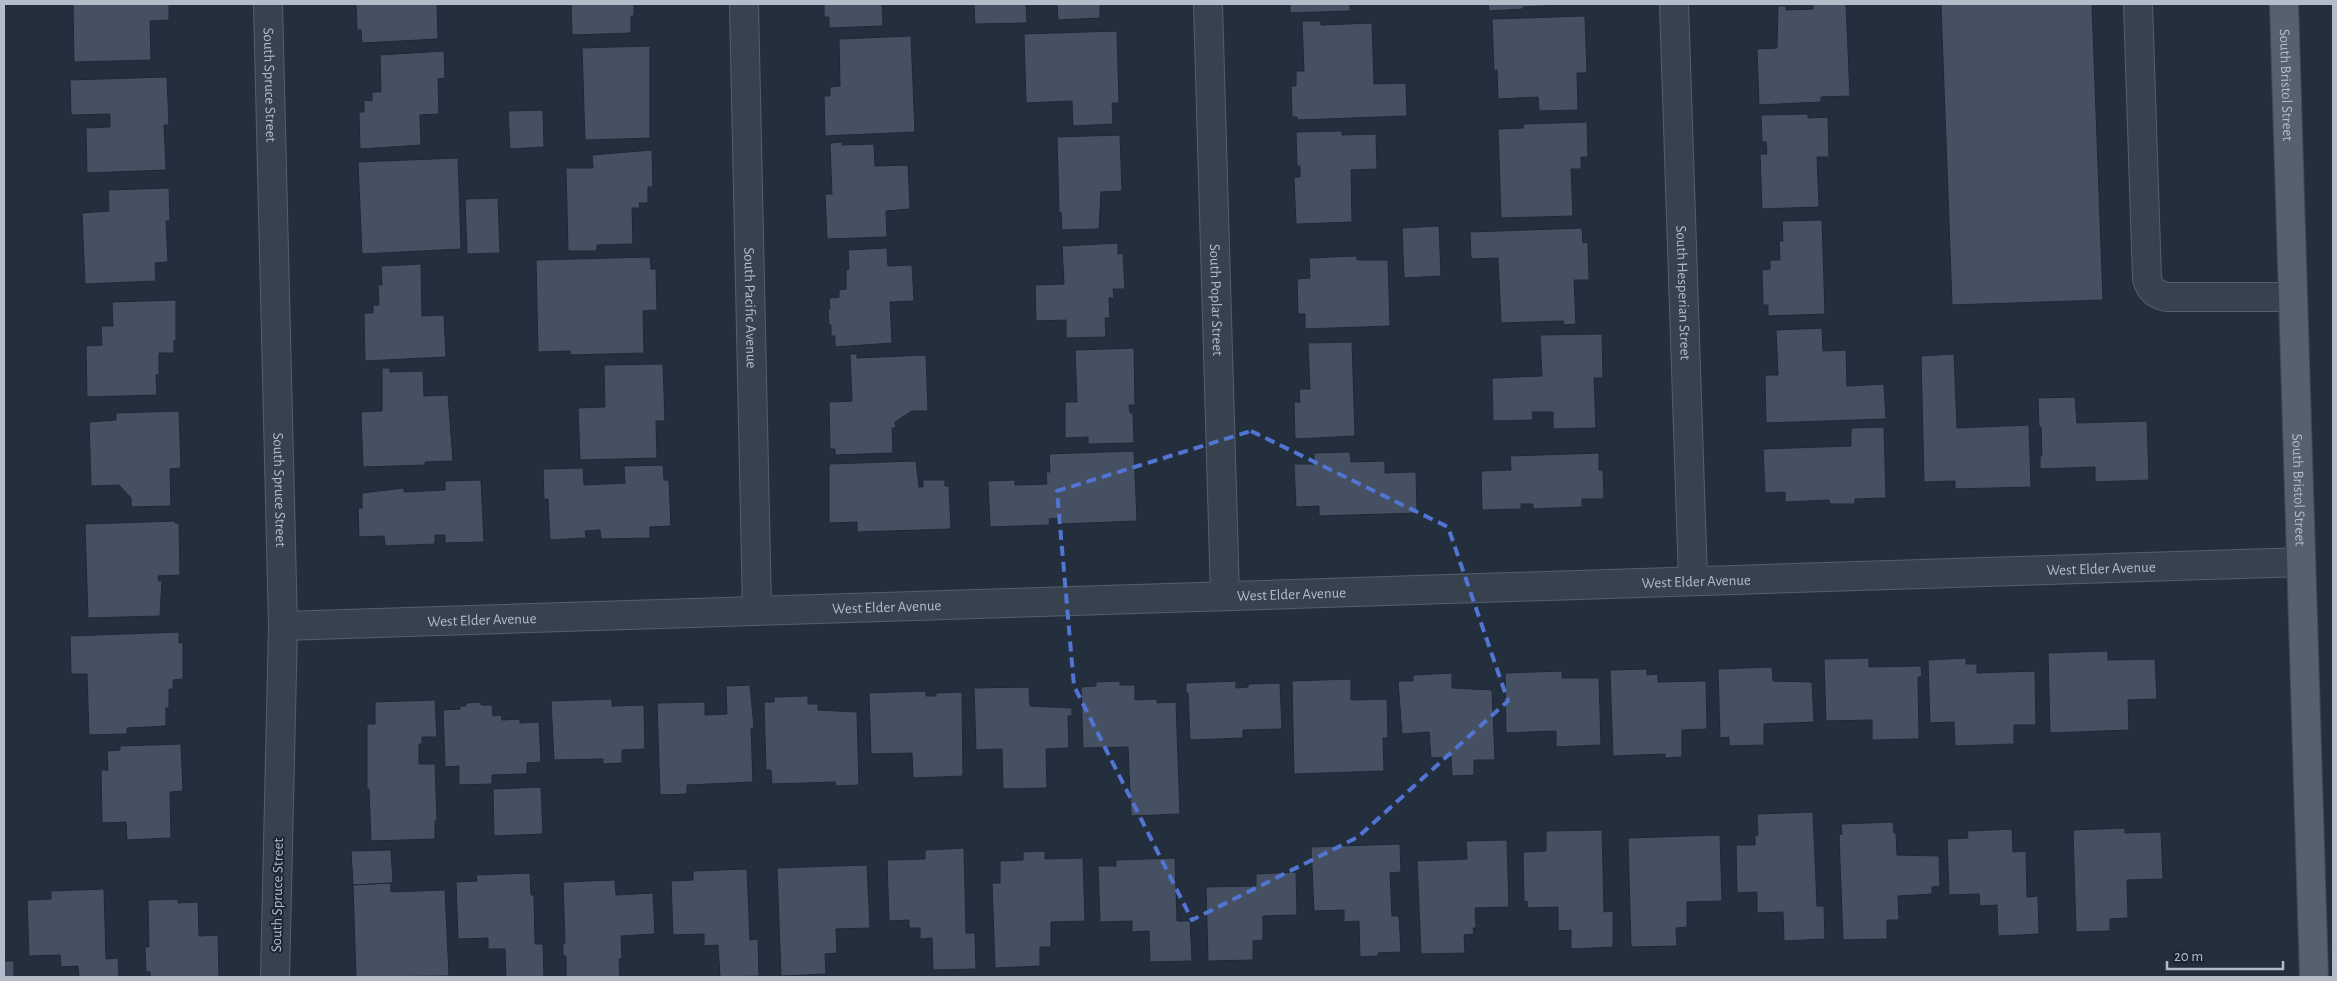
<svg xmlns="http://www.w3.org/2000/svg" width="2337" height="981" font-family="'Alegreya Sans',sans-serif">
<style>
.building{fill:#455162;stroke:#1f2835}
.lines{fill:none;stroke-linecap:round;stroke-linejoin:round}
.minor-casing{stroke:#565f6c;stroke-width:30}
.major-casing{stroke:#414a57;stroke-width:30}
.minor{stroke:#38414e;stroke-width:28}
.major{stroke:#56606e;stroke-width:28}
.marked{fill:none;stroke:#5274d3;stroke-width:4;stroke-dasharray:10 6;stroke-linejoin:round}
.labels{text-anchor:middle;stroke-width:4;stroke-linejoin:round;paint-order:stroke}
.street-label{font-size:15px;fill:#b4bcc9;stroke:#1d2633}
</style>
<rect width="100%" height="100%" fill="#242f3e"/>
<g class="building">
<polygon points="73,4 169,4 169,20 150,21 151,60 74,62"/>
<polygon points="356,4 437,4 438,39 362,43 361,30 357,30"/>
<polygon points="571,4 634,4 634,16 631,16 631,33 572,35"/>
<polygon points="824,4 882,4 883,26 829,28 829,17 824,17"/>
<polygon points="974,4 1026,4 1027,23 975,24"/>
<polygon points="1057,4 1100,4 1100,18 1058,20"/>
<polygon points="1290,4 1350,4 1350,11 1290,13"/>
<polygon points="1488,4 1564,4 1564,5 1523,7 1523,9 1489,11"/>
<polygon points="1813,4 1846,4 1850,96 1821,97 1821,102 1759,105 1757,49 1777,48 1778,6 1786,6 1786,10 1813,9"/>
<polygon points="1941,4 2092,4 2103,300 1952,305"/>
<polygon points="1585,16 1587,73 1577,73 1578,110 1539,111 1538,97 1498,99 1497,70 1494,71 1492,19"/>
<polygon points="1302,21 1321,21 1321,25 1372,23 1374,84 1406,83 1407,116 1297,120 1297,117 1292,117 1291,86 1296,86 1296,71 1304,71"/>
<polygon points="1117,31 1119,103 1112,103 1113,124 1073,126 1072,101 1026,103 1024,34"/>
<polygon points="911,36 915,132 825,136 824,96 830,96 830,87 840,86 839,39"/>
<polygon points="650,46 650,138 585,140 582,48"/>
<polygon points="444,51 445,78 438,79 439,114 420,115 421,145 360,149 359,112 364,112 364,100 372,101 372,92 381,92 380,55"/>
<polygon points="167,77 169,125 164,125 166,170 87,173 86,128 110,127 110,114 71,115 70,80"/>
<polygon points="543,110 544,147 510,149 508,111"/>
<polygon points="1808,114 1808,118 1828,117 1829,157 1817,157 1819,207 1762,209 1760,154 1767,154 1766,142 1762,142 1761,115"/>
<polygon points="1587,122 1588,157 1581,157 1581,169 1571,169 1573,216 1501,218 1498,129 1523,128 1523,124"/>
<polygon points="1342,131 1342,135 1376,134 1377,169 1351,170 1352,222 1296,224 1294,177 1300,177 1300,166 1297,166 1296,132"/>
<polygon points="1120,135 1122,191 1101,192 1099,229 1062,230 1061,212 1059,213 1057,137"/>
<polygon points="842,142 842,145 874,144 875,166 908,165 910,209 886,211 887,237 827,239 825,194 832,194 830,143"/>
<polygon points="652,150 653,187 648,187 648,203 639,203 640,208 632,208 633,244 597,245 597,251 568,251 566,168 593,168 592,155"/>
<polygon points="458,158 461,249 362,254 358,162"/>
<polygon points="169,188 170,221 166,221 168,262 155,263 156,281 85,284 82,213 109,211 108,190"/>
<polygon points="498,198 500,253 467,254 465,199"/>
<polygon points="1822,220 1825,314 1768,316 1768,305 1763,305 1762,270 1770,269 1770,260 1780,260 1779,241 1783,241 1782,221"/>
<polygon points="1439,226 1441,276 1404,278 1402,228"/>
<polygon points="1582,228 1583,243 1588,242 1589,280 1574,280 1576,324 1564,325 1563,321 1501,323 1498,258 1471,259 1470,232"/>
<polygon points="1118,243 1118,254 1123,253 1125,289 1113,289 1114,298 1109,298 1110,318 1105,318 1106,337 1066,338 1066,320 1036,321 1035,285 1064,284 1062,246"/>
<polygon points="887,248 888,266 912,265 914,301 890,302 892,343 835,347 835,336 831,336 831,325 829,325 828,309 830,309 829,298 839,297 839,290 846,289 846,270 849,269 848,250"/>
<polygon points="1357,256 1357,260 1388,260 1390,326 1305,329 1305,314 1298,314 1297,279 1310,278 1309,258"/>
<polygon points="650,257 651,269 656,269 657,310 643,311 644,353 571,355 570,351 538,352 536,260"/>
<polygon points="421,264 422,316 444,315 446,357 365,361 364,313 373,313 373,305 379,305 378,285 382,285 381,266"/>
<polygon points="176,300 176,341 174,341 174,353 159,353 159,375 156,375 157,395 87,397 86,346 102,345 101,326 113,326 112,302"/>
<polygon points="1822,328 1823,351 1846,350 1847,386 1884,384 1886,419 1766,423 1765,375 1778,375 1776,330"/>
<polygon points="1602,334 1603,378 1594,378 1596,428 1553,429 1553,412 1532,412 1533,420 1493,421 1492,378 1542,376 1540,335"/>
<polygon points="1352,342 1355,436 1295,439 1294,402 1300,402 1299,389 1310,389 1308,343"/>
<polygon points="1134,348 1135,405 1129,405 1130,413 1133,413 1134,443 1088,444 1088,437 1065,438 1065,402 1077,402 1075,350"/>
<polygon points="850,354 857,354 857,358 926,355 928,411 912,411 895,422 896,428 892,428 893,453 835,455 835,449 830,449 829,402 852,401"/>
<polygon points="1954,354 1957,428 2029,425 2031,487 1955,489 1955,481 1924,482 1921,356"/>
<polygon points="663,364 665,421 656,421 657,458 580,460 578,408 605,407 604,365"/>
<polygon points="382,368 390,368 390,372 423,371 424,396 448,395 453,461 425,462 425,465 363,467 361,412 382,411"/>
<polygon points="2075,397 2077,423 2147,421 2149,480 2095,482 2095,467 2040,469 2040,456 2042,456 2041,427 2039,427 2038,398"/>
<polygon points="179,411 181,468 170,469 171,506 131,507 131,498 119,485 91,486 89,422 116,420 116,413"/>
<polygon points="1884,427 1886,498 1855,499 1855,504 1830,504 1829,500 1785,502 1785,492 1765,493 1763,449 1851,446 1851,428"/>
<polygon points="1134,451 1137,521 1061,524 1061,518 1049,519 1050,525 990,527 988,481 1015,480 1015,485 1047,484 1046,472 1050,472 1049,454"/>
<polygon points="1350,452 1351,462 1385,461 1385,473 1416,472 1417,513 1319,516 1319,506 1296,507 1294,464 1314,464 1314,453"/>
<polygon points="1599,453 1599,470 1603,470 1604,499 1582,499 1582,507 1533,509 1533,504 1521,504 1521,509 1482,510 1481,471 1511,470 1510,456"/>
<polygon points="916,461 919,487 923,487 923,480 945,480 945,486 949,486 951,529 857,532 857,522 829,523 829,464"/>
<polygon points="663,465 664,480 669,480 671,526 650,527 650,538 601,539 600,530 585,531 586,538 550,540 548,499 544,499 543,469 583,468 584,485 625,483 624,466"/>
<polygon points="481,480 484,542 445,543 445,535 435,535 435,544 385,546 384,536 359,537 358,508 362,508 362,493 404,488 404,492 445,490 445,481"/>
<polygon points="175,521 175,523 179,523 180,575 158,576 159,581 162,580 160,616 88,618 85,524"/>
<polygon points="179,632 179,643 183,643 183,679 173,680 173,689 169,689 169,708 166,708 166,726 127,728 127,734 89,735 87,674 71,674 70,636"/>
<polygon points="2108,651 2108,660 2155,659 2157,699 2128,700 2129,730 2050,733 2048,653"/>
<polygon points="1869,658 1869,667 1921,666 1922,677 1918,677 1919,739 1872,740 1872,720 1826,721 1824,659"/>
<polygon points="1966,658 1966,664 1977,664 1977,673 2035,671 2036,725 2014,725 2014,744 1955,746 1954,722 1930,723 1928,660"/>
<polygon points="1772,667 1773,681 1812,682 1814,722 1764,724 1764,745 1729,746 1729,737 1720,738 1718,669"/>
<polygon points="1647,669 1647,675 1658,674 1658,682 1706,681 1707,729 1682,730 1682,757 1665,758 1665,754 1613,756 1610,670"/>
<polygon points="1562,671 1562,678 1599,678 1601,745 1556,747 1556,731 1506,733 1505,673"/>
<polygon points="1452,673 1452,688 1492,690 1495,760 1474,760 1474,775 1452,776 1451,757 1431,758 1429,732 1402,734 1398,681 1413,681 1413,675"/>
<polygon points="1351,679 1351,700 1387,699 1388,738 1383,738 1384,771 1294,774 1292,681"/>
<polygon points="1120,681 1120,685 1135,685 1135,700 1157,699 1157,703 1176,702 1180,814 1131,816 1128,747 1083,748 1081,687 1096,686 1096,682"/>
<polygon points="1236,681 1236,688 1248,687 1248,684 1280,683 1282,729 1243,730 1243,738 1190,740 1188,693 1186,693 1186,683"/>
<polygon points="750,685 754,728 751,728 753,782 687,785 687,794 660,795 657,703 705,702 705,715 727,714 726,686"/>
<polygon points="1029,687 1030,706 1072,708 1072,716 1068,716 1069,748 1046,749 1047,788 1003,789 1002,749 976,750 974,688"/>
<polygon points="926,691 926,696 936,696 936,693 962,692 963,776 913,778 912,753 871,754 869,693"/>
<polygon points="808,696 808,704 818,704 818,710 857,712 859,785 836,786 835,782 772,784 771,770 766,770 764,702 774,702 774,697"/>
<polygon points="612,699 612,706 644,705 645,749 622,750 622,763 603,764 603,759 554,760 551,701"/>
<polygon points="435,700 437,737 422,737 422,744 419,744 419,764 435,764 437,820 435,821 435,839 371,841 369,789 367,789 367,724 375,724 375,702"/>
<polygon points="481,702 481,705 492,705 493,716 501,715 502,720 520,719 520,723 539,722 541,762 527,763 527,774 492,775 492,784 459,785 459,766 445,767 443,710 460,709 460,706 466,706 466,703"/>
<polygon points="181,744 183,791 170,792 171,838 127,840 126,822 102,823 101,770 108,770 107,751 120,750 120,746"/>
<polygon points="541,787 543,834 494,836 493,789"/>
<polygon points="1813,812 1817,906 1824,906 1825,939 1784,941 1783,912 1757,913 1757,892 1737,893 1736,845 1755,845 1755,836 1758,835 1757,814"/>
<polygon points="1893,822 1894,833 1896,833 1897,855 1939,856 1940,886 1932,887 1932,894 1898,896 1899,920 1887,920 1887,939 1843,940 1839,835 1842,834 1841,824"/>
<polygon points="2125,828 2125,833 2161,832 2163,879 2127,880 2128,918 2110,919 2110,931 2076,932 2073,830"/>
<polygon points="2012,829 2013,852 2026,851 2027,897 2038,896 2039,934 1998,936 1997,905 1980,906 1979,894 1949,895 1947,839 1968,838 1967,831"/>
<polygon points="1602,830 1604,912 1613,911 1613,947 1571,949 1571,930 1558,931 1558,907 1528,908 1527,901 1524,902 1523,852 1546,851 1546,831"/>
<polygon points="1720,835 1722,901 1687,902 1687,927 1676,928 1677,946 1631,947 1628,838"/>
<polygon points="1507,840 1509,907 1475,908 1476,928 1473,928 1474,934 1464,935 1465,953 1421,954 1417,861 1467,859 1466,841"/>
<polygon points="1400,844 1401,872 1390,873 1392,916 1399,916 1401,952 1378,953 1378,956 1360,957 1359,921 1344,922 1344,910 1314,911 1311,847"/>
<polygon points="964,848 966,933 975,933 976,969 933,970 932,938 920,939 920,928 909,928 909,920 889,921 887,860 925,859 925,850"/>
<polygon points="391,850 393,883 353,885 351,851"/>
<polygon points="1045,851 1045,859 1083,858 1085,921 1051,922 1051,947 1040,947 1040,966 995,968 992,883 1000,883 1000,861 1023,860 1023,852"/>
<polygon points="1175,858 1177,921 1190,921 1192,961 1150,962 1149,931 1132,932 1132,921 1100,922 1098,866 1116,866 1116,860"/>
<polygon points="867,865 870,928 836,929 837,953 825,954 826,974 781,976 777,868"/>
<polygon points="747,869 750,940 758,939 759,976 720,977 718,945 704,946 704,934 673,935 671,881 693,880 693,871"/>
<polygon points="1296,872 1297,915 1263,916 1263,940 1253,941 1253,960 1208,961 1206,887 1256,886 1256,874"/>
<polygon points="530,873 531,895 534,895 535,944 543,944 544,977 506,977 505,949 488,949 488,938 458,939 456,882 477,881 476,875"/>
<polygon points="615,880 616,895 653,893 655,934 621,936 622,959 619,959 620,977 566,977 566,956 563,956 563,943 565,943 563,882"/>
<polygon points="391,883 391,892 445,890 449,976 356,977 353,885"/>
<polygon points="104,889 106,959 118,958 119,977 79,977 78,966 61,967 60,955 29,956 27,900 51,899 51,891"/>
<polygon points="178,899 178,903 198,902 199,936 218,935 219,977 150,977 150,972 146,972 145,947 149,947 148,900"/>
<polygon points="4,950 5,961 14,961 14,977 4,977"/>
</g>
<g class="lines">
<g class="minor-casing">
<g id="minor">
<path id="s1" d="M268,4L283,626L275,977"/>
<path id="s2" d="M744,4L757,610"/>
<path id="s3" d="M1208,4L1225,596"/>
<path id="s4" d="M1674,4L1693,581"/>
<path d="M2138,4L2147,279C2151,291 2155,294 2167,297H2292"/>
<path id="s5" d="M283,626L2301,562"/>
</g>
</g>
<g class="major-casing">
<g id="major">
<path id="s6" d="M2284,4L2314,977"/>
</g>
</g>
<use href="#minor" class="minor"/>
<use href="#major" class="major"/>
</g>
<path class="marked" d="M1251,431L1448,527L1508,701L1358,837L1192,920L1074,686L1057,491Z"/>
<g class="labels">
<g class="street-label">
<text dy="5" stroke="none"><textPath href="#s1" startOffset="81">South Spruce Street</textPath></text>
<text dy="5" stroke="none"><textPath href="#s6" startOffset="81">South Bristol Street</textPath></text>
<text dy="5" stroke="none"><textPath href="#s4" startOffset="289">South Hesperian Street</textPath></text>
<text dy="5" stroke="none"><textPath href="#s3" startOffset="296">South Poplar Street</textPath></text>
<text dy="5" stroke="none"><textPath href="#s2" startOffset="304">South Pacific Avenue</textPath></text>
<text dy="5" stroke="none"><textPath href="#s1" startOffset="486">South Spruce Street</textPath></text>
<text dy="5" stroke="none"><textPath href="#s6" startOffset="486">South Bristol Street</textPath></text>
<text dy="5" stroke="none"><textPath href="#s5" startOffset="1819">West Elder Avenue</textPath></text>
<text dy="5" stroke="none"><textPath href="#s5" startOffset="1414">West Elder Avenue</textPath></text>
<text dy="5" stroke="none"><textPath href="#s5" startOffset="1009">West Elder Avenue</textPath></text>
<text dy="5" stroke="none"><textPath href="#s5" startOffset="604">West Elder Avenue</textPath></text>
<text dy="5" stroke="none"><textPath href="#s5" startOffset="199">West Elder Avenue</textPath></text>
<text transform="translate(277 895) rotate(-89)" y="5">South Spruce Street</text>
</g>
</g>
<rect width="2337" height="981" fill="none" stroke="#b4bcc9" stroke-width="10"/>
<path d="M2167 961v8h116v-8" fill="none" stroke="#b4bcc9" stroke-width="2.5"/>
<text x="2174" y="961" font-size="15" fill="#b4bcc9" stroke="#1d2633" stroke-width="4" paint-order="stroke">20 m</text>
</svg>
